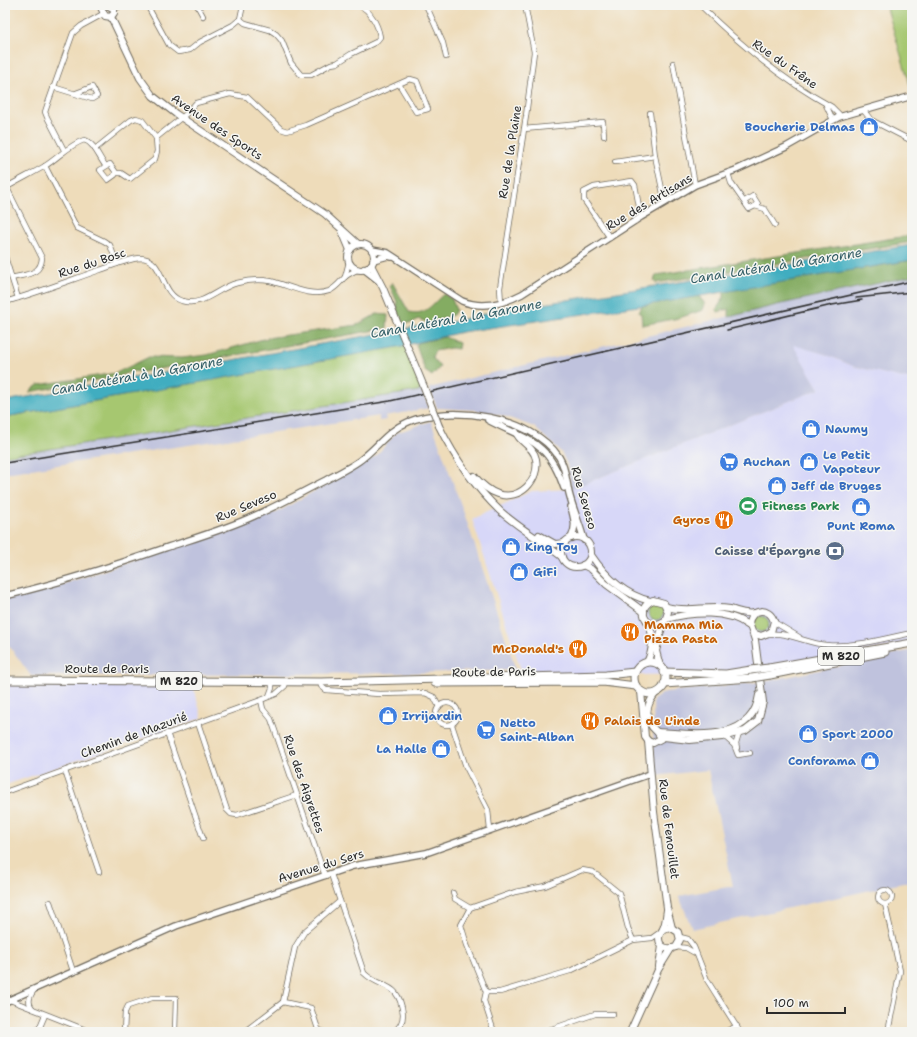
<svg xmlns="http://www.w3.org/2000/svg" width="917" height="1037" font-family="'Shantell Sans',sans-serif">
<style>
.built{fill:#d7d7f8}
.industrial{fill:#bfc2dd}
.green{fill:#a6c76f;stroke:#68794d}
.forest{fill:#84ac62;stroke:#586c46}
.water{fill:#41adc0;stroke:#366c76}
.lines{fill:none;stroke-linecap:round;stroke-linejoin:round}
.minor-casing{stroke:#6f695d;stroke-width:6}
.tertiary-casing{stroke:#6f695d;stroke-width:8}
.secondary-casing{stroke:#6f695d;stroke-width:8}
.primary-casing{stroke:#6f695d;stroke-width:9}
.minor{stroke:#fff;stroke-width:4.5}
.tertiary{stroke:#fff;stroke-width:5.5}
.secondary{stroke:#fff;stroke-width:6}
.primary{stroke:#fff;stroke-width:7}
.rail{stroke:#2b2b2b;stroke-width:1.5}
.secondary-bridge-casing{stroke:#6f695d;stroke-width:8;stroke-linecap:butt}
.primary-bridge-casing{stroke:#6f695d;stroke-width:9;stroke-linecap:butt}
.secondary-bridge{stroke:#fff;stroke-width:6}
.primary-bridge{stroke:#fff;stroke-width:7}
.labels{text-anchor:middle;stroke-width:3;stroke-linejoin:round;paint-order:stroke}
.shield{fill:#f6f6f2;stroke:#686867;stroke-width:1}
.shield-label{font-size:11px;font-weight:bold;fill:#2b2b2b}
.street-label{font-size:12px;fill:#2b2b2b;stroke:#f6f6f2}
.shop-label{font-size:12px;font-weight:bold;fill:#366cbe;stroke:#f6f6f2;text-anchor:start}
.leisure-label{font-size:12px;font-weight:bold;fill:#27864d;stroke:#f6f6f2;text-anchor:start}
.food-label{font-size:12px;font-weight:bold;fill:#c56008;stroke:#f6f6f2;text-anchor:end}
.service-label{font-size:12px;font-weight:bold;fill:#4e5e75;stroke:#f6f6f2;text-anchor:end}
.water-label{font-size:13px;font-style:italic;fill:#345f67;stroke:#f6f6f2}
</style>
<rect width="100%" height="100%" fill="#f6f6f2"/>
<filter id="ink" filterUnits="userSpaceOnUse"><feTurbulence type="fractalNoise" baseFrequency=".025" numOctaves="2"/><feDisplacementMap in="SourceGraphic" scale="8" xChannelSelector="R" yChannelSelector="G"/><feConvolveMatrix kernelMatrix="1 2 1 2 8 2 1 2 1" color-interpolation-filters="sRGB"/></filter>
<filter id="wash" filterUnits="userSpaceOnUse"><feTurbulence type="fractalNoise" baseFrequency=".012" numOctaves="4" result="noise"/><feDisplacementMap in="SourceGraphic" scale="16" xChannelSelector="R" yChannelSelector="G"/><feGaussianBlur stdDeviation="0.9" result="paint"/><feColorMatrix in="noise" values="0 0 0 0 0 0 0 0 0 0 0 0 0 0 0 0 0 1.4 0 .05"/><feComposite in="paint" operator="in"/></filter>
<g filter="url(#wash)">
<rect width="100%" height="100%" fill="#eedcba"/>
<g class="built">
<polygon points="792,344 825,354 853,366 912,380 912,643 726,674 523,676 472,519 532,491 571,489 819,389"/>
<polygon points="5,684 193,686 202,718 5,785"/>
</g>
<g class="industrial">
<polygon points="912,276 912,380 853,366 825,354 793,345 819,389 571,489 567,464 561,452 534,427 504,416 474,410 437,408 429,388 781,304"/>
<polygon points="422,390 429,408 385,416 386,420 379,421 379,416 5,473 5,456"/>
<polygon points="431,421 466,519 516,670 410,673 31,676 5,640 5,599 45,590 276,513 376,456 396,433"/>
<polygon points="912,650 912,849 909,850 912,861 912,881 692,929 679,896 733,886 708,770 654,776 653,700 665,692 768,681"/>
</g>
<g class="green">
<polygon points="886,5 912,5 912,88 911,89"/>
<polygon points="406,345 425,390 5,456 5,417"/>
<circle cx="656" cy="612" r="8"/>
<circle cx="761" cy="624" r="8"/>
</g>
<g class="forest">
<polygon points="912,231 912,242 656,283 654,281 656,275 907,236"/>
<polygon points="912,260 912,276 781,304 729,317 729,309 718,312 716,310 724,297 724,291"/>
<path d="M392,282L409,312C427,316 431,304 444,294L452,299L456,310L453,315L429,323L418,319L412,323H402L397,312V302L390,286Z"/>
<polygon points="698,295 705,304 703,310 679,318 642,325 641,314 638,312 642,306"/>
<polygon points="377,314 388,315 387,328 142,372 132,371 120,376 29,392 38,385 116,373 149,357 182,358 207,355 267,338 357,325"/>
<polygon points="445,337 459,343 458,349 451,348 435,351 432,357 440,367 432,376 425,371 416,345 420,342"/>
</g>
<polygon class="water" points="912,245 912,260 659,303 462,332 398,347 5,417 5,401 415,327 456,321 492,312"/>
</g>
<g filter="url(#ink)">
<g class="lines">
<g class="minor-casing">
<g id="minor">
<polyline points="147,5 169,45 178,52 190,50 200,42 233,25 240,19"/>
<polyline points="197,5 203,16"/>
<polyline points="426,5 443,43 446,57"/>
<path d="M700,5C740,45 782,80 832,107L839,114V117"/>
<polyline points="114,9 122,5"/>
<path d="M240,19L245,23L270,30L276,34L282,41L291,63L301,75H311L331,64L337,63L351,54L376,42L380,37C378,25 370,9 358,5"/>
<polyline points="240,19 243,5"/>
<polyline points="673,63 695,185"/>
<polyline points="53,87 92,99 97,96 92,87 76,93"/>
<polyline points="826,105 833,120"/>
<polyline points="864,111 871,120 912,141"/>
<polyline points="650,113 655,156 665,203"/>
<polyline points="524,129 603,122 604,136"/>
<polyline points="95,149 131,120 136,118 142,120 156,138 186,114 196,103 230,94 247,97 281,129 287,131 306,125 410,79 417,81 428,109 416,112 399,84"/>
<polyline points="64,150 47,117 45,112 47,106 73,33 81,26 103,14"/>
<polyline points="615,162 655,156"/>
<polygon points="110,164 115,171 115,175 108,180 100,170"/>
<polyline points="45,166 77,228 104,241 110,245 117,264"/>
<polyline points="115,173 121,173 130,179 155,159 157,151 156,138"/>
<polyline points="728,173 731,183 749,209 755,206 765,209 775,225"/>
<path d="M5,184L42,258C41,275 26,274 12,278"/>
<path d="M7,187C19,180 33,173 45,166C59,157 69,145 84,140C94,142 99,158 105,165"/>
<polyline points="745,201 753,196 758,204 755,206"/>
<polyline points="610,238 584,200 584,192 594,187 632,181 635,185 641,217"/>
<polyline points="5,257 18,298"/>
<polyline points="345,277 349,262"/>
<path d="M5,302C37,293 68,281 100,270C112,266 127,259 140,258C165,258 159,294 182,301C204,307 217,288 237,283C248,280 259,279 270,281C289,285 310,298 329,291C336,288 340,282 345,277C348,274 354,272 358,269"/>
<polyline points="501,303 500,288 526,116 534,52 525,5"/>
<polyline points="774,622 799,637"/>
<path d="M769,634C788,632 807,643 826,645C854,648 885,638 912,633"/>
<polyline points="321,682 321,686 326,690 379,694 425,693 434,697 439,707"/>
<polyline points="269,696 272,688 272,681"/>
<polyline points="261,700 263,709 271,719 325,876"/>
<circle cx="447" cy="714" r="11"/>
<polyline points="198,723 227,810 231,814 237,815 297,795"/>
<polyline points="452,725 466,767 488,810 490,830"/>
<polyline points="167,733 203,838"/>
<polyline points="724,736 734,745 738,755 750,753"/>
<polyline points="737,748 736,743 739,733"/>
<polyline points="65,771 99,872"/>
<polyline points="5,792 261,700 276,694 285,686 286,681"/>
<circle cx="885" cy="897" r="7"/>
<polyline points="453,893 455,899 470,908"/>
<path d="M340,901L364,973C381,990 399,980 403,1014C403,1021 400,1028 393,1032"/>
<polyline points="50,902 73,971"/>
<polyline points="885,904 900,971 888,1032"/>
<polyline points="680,937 688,939 694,947 707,980 740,1032"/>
<polyline points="676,947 686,948 695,953"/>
<polyline points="486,992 500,992 570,971 633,940 652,938 659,933"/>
<polyline points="10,1000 91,1032"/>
<polyline points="283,1002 311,1008 318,1029 323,1032"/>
<path d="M33,1009C27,1003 29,996 35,989"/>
<polyline points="31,1032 39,1029 45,1015"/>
<polyline points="124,1032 125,1012 128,1006 152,998 176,998 175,1032"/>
<polyline points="244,1032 283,1002 295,947 305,931 340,901 331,874"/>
<polyline points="494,1032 484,1001 486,992 467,945 461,925 470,908 515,892 545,886 582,870 593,872 619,893 628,928 633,940"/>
<polyline points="543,1032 595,1014 613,1014"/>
<polyline points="725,1032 737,1026"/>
</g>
</g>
<g class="tertiary-casing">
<g id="tertiary">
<path d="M372,250L388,253L462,301C482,309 503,304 522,294L641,217L695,185L736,170L786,147L839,117L912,96"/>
<polyline points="373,260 388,256 392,257"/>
<path d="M488,420C528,441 548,440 564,488"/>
<path d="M571,507C574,519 577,527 571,538"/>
<path d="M5,596C59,583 113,566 165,548C195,538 226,529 254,516C279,505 302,492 326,480C337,474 349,468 359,461C376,449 388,430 408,422C451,404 532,416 559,457C566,468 566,480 569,493C573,509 580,524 584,540"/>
<polyline points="5,1002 176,926 353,866 426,853 650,774"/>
</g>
</g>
<g class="secondary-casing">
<g id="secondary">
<polyline points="100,5 105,16 111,17"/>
<polyline points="107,5 114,9 114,13 111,17"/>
<polyline points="111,17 140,78 153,96 176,114 325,214 358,244"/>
<polyline points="342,231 350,250"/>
<circle cx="361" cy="257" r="13"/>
<polyline points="371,265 383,288 424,387"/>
<polyline points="364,269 378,280"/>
<path d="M439,426C454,457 475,487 500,511C519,528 542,541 562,557"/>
<path d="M474,476C481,484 488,491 498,494C520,501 540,480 536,459C533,445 519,443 516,432"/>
<polyline points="539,535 555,544 565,543"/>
<circle cx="576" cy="552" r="15"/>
<path d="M591,555C605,576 625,595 650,601"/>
<polyline points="583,565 591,569 606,584 644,612"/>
<path d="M667,607C688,613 709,605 730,609C738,611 745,615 754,613"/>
<path d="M666,619C692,612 728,609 749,626"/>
<path d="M647,662C653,651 654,634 648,623C647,620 644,618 644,615C642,608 647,603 653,600L664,603L668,612L665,621L655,625L648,622"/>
<polyline points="660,666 656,651 663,623"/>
<polyline points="641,691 645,737 648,741 654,812 667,908 672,928"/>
<path d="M656,693C648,702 644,714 651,725C653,730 657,730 659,735"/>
<path d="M658,732C693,734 752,744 759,695"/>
<path d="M648,741L653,743L664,737L690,740L722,737L745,731L758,721L763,702L755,640L749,623C752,608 769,607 774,621L771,632L761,636L753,633"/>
<path d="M663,929L670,927L678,932L680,940L676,947C668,950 659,948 659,938C659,933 663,931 664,926C666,921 666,915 667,910"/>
<polyline points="659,966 662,946"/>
<polyline points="630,1032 658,970 671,949"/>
</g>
</g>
<g class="primary-casing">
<g id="primary">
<circle cx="650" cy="678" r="16"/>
<polyline points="769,668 912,643"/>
<polyline points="664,672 726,674 751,670"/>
<polyline points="770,675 885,652"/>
<polyline points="5,680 321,682 606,675 635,672"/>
<polyline points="435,683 603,682 636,686"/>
<polyline points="664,684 752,678"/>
</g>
</g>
<use href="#minor" class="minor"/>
<use href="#tertiary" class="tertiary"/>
<use href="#secondary" class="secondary"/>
<use href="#primary" class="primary"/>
<g class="rail">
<polyline points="856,298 912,292"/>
<polyline points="727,330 832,305 862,300"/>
<polyline points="5,463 390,401 912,281"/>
</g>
<g class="secondary-bridge-casing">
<polyline id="secondary-bridge" points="424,387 439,426"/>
</g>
<g class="primary-bridge-casing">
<g id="primary-bridge">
<polyline points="751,670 769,668"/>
<polyline points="752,678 770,675"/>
</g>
</g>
<use href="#secondary-bridge" class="secondary-bridge"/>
<use href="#primary-bridge" class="primary-bridge"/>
</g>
</g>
<defs>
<g id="shop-disc" transform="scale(1)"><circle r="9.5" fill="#3f7fe0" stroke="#f6f6f2"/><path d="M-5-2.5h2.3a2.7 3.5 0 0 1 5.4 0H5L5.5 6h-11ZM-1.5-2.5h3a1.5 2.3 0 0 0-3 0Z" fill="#fff"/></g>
<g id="supermarket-disc" transform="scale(1)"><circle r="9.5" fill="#3f7fe0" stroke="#f6f6f2"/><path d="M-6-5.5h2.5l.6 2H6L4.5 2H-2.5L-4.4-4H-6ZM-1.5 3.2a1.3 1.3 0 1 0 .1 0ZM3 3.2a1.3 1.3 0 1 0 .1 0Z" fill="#fff"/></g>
<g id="stadium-disc" transform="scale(1)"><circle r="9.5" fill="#2e9e5b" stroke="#f6f6f2"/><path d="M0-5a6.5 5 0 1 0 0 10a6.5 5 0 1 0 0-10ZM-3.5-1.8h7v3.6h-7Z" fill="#fff"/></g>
<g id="restaurant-disc" transform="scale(1)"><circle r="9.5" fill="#e8710a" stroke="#f6f6f2"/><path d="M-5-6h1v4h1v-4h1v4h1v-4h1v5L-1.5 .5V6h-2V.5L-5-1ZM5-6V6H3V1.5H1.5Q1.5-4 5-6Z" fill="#fff"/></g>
<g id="bank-disc" transform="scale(1)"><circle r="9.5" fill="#5c6f8a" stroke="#f6f6f2"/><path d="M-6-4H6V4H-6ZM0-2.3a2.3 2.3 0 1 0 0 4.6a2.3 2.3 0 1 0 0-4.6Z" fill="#fff"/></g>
</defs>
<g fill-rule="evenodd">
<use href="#shop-disc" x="869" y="127"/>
<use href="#shop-disc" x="811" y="429"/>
<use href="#supermarket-disc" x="729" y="462"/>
<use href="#shop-disc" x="809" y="462"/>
<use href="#shop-disc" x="777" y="486"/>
<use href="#stadium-disc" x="748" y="506"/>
<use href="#shop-disc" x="861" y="507"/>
<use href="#restaurant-disc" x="724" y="520"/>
<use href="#shop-disc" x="511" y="547"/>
<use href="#bank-disc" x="835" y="551"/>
<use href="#shop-disc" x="519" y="572"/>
<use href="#restaurant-disc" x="630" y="632"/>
<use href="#restaurant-disc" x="578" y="649"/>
<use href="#shop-disc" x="388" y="716"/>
<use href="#restaurant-disc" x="590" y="721"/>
<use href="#supermarket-disc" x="486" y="730"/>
<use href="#shop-disc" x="808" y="734"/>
<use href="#shop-disc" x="441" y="749"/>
<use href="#shop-disc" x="870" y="761"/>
</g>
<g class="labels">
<g class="shield">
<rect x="818" y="647" width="46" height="18" rx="3"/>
<rect x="156" y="672" width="46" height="18" rx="3"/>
</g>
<g class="shield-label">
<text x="841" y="660">M 820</text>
<text x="179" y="685">M 820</text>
</g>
<g class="street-label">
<text transform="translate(785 64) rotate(35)" y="4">Rue du Frêne</text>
<text transform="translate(217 127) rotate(34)" y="4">Avenue des Sports</text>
<text transform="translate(510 152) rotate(-81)" y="4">Rue de la Plaine</text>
<text transform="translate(649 202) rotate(-31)" y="4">Rue des Artisans</text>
<text transform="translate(92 263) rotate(-18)" y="4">Rue du Bosc</text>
<text transform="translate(584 498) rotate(74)" y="4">Rue Seveso</text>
<text transform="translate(246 506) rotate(-23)" y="4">Rue Seveso</text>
<text x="107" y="673">Route de Paris</text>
<text transform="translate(494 672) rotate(-1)" y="4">Route de Paris</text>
<text transform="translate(134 735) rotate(-20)" y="4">Chemin de Mazurié</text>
<text transform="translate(304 784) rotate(71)" y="4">Rue des Aigrettes</text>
<text transform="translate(669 829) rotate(83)" y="4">Rue de Fenouillet</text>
<text transform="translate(321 866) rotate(-17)" y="4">Avenue du Sers</text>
</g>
<g class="shop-label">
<text x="855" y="131" text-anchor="end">Boucherie Delmas</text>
<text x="825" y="433">Naumy</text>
<text x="823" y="459">Le Petit<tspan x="823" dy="14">Vapoteur</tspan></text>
<text x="743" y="466">Auchan</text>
<text x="791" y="490">Jeff de Bruges</text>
<text x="861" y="530" text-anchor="middle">Punt Roma</text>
<text x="525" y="551">King Toy</text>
<text x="533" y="576">GiFi</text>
<text x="402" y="720">Irrijardin</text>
<text x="500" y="727">Netto<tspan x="500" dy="14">Saint-Alban</tspan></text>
<text x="822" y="738">Sport 2000</text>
<text x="427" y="753" text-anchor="end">La Halle</text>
<text x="856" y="765" text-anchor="end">Conforama</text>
</g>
<g class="leisure-label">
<text x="762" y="510">Fitness Park</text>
</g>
<g class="food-label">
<text x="710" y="524">Gyros</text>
<text x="644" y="629" text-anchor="start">Mamma Mia<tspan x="644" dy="14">Pizza Pasta</tspan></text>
<text x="564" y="653">McDonald's</text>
<text x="604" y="725" text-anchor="start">Palais de L'inde</text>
</g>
<g class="service-label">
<text x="821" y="555">Caisse d'Épargne</text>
</g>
<g class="water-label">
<text transform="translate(776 265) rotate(-9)" y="5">Canal Latéral à la Garonne</text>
<text transform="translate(456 318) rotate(-10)" y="5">Canal Latéral à la Garonne</text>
<text transform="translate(137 375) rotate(-10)" y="5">Canal Latéral à la Garonne</text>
</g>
</g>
<rect width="917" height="1037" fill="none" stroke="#f6f6f2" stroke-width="20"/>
<path d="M767 1007v6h78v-6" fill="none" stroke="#2b2b2b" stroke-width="2"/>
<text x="773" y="1007" font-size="12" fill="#2b2b2b" stroke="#f6f6f2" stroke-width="3" paint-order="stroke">100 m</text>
</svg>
